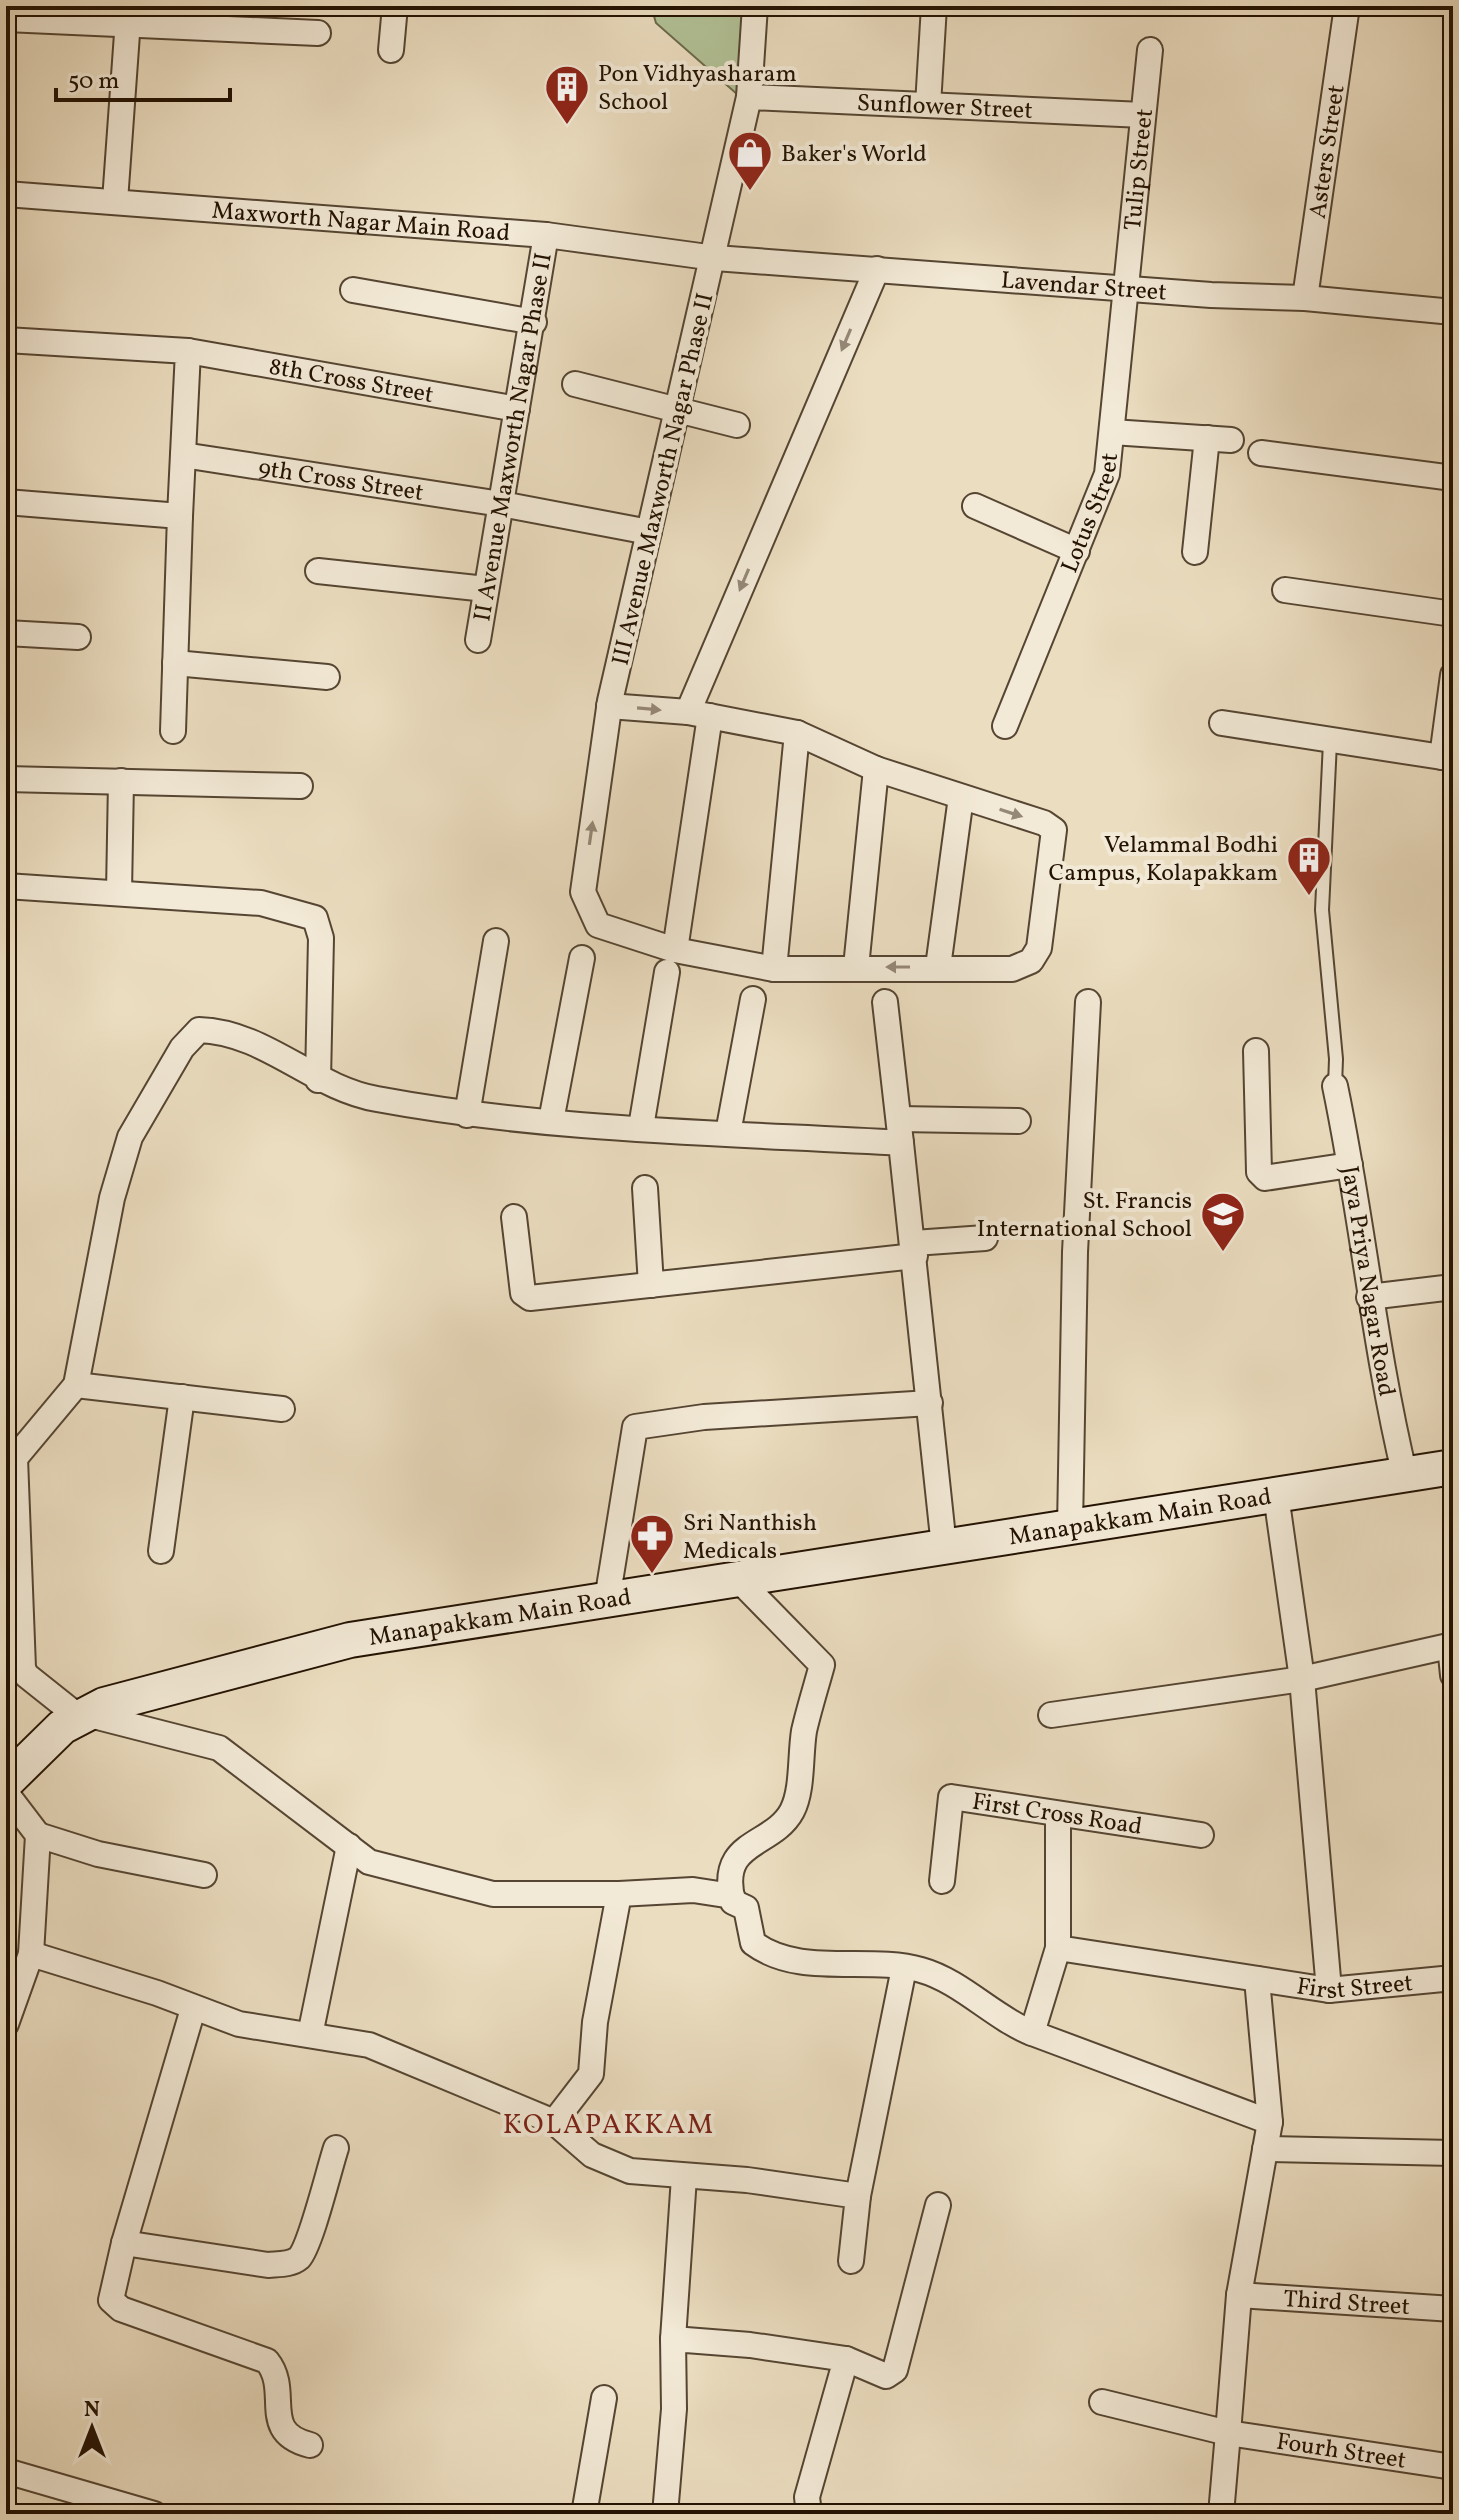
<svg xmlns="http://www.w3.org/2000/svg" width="1459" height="2520" font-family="Vollkorn,serif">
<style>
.green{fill:#b2c297;stroke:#6a6a4c;stroke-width:2}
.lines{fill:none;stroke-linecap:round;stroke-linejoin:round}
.service-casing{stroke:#554532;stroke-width:16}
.minor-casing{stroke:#554532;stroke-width:28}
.secondary-casing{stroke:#231202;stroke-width:38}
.service{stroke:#f2e9d6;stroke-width:12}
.minor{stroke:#f2e9d6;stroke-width:24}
.secondary{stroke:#f2e9d6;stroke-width:34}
.oneway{fill:#958877}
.labels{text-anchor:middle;stroke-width:8;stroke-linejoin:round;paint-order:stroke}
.poi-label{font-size:24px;fill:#231202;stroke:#f2e9d6;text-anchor:start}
.street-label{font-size:24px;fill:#231202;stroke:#f2e9d6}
.quarter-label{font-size:28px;letter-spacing:2px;fill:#7a1f14;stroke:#f2e9d6}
</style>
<rect width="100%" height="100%" fill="#ebddc0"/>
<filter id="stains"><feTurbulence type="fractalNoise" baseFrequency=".0025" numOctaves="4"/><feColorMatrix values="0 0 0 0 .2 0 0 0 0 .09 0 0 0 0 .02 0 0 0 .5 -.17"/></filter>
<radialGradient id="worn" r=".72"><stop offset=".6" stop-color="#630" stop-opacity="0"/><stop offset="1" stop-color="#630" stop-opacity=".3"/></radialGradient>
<polygon class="green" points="651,6 744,6 738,95 656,23"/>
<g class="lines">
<g class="service-casing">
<polyline id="service" points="1330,742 1322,910 1336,1059 1335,1086"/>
</g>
<g class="minor-casing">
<g id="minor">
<polyline points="755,6 749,97 610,701 583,892 598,925 675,950 774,969 1012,969 1031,961 1039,948 1054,830 1044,823 876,769 797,733 688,712 877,269"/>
<polyline points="6,19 318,33"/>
<polyline points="391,50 395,6"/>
<path id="s1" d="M749,97L1143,115"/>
<polyline points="928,105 934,6"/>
<path id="s2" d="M6,194L546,235L715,258L1211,295L1305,298L1453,312"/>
<polyline points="115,201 129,6"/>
<polyline points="353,290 534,322"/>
<path id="s3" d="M1305,298L1347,6"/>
<polyline points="6,340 188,351 180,516 6,502"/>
<path id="s4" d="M188,351L517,409"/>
<polyline points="575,384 737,425"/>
<polyline points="1112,432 1231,440"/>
<polyline points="1261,453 1453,478"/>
<path id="s5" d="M183,455L501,504L649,532"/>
<polyline points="975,506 1077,551"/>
<polyline points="1195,552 1207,438"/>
<polyline points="318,571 486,589"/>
<polyline points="1285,590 1453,614"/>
<polyline points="6,633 78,637"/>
<path id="s6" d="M478,640L546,235"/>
<polyline points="175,663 327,677"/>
<polyline points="1453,675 1442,757 1453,758"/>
<polyline points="609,706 688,712"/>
<polyline points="1222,723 1442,757"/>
<path id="s7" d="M1005,726L1107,474L1150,50"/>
<polyline points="173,731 180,516"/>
<polyline points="6,779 300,786"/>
<polyline points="6,886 261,903 315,918 321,938 318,1080"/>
<polyline points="119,892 121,781"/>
<polyline points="675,950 710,716"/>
<polyline points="856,967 876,769"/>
<polyline points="938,967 961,797"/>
<polyline points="774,969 797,733"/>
<polyline points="885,1002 901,1143"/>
<polyline points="1256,1051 1259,1172 1265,1178 1350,1165"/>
<path id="s8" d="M1335,1086C1362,1215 1374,1347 1405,1476"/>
<polyline points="467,1115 496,941"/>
<polyline points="899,1119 1018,1121"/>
<polyline points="551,1121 582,958"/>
<polyline points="641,1127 667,972"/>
<polyline points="728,1133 753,999"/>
<polyline points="645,1188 651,1285"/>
<polyline points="514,1217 523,1293 530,1298 915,1256"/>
<polyline points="914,1243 985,1238"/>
<polyline points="1369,1297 1453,1287"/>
<path d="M76,1385L112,1198L130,1137L182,1048L199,1030C266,1032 313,1088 377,1099C549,1131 727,1133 901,1143L944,1547"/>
<polyline points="15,1458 23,1668 26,1675 80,1718"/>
<polyline points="6,1460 15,1458 76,1385 282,1409"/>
<polyline points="1276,1495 1302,1679 1329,1990"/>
<polyline points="1070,1527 1075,1252 1088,1002"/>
<polyline points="161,1551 182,1397"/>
<path d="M738,1579L822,1665C816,1687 809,1709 804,1731C800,1756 803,1790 792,1811C772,1848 717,1839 733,1902L746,1908L753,1943C800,1978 868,1955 921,1970C961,1981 994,2018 1032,2033"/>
<polyline points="607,1600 635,1427 704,1417 930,1403"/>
<polyline points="1450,1645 1453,1675"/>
<polyline points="1051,1715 1302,1679 1453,1645"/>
<polyline points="6,1793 38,1835 31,1954 6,2024"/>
<path id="s9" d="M1058,1814V1948L1329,1990L1453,1978"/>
<polyline points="38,1835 98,1854 204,1875"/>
<path id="s10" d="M942,1881L951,1797L1201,1835"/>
<polyline points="619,1894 693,1890 732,1896"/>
<polyline points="1058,1948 1032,2033 1270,2122"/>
<polyline points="31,1954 157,1993 239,2024 369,2045 554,2122 591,2074 595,2022 619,1894 493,1894 369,1862 219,1748 86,1714"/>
<path d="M193,2009L124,2243L111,2300L121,2309L267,2361C292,2392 258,2432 310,2445"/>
<polyline points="310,2035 349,1846"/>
<polyline points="554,2122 592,2155 630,2171 747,2180 858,2196 851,2261"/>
<polyline points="1265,2149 1453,2153"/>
<polyline points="858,2196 904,1968"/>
<path d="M124,2243L268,2265C277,2264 291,2265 299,2258C311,2245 329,2169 336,2148"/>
<path id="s11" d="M1239,2295L1453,2309"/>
<polyline points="673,2339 684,2177"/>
<polyline points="846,2359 886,2376 895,2370 938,2205"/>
<polyline points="1102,2402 1228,2433 1239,2295 1270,2122 1257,1979"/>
<polyline points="6,2471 154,2514"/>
<polyline points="584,2514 604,2398"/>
<polyline points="665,2514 674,2409 673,2339 750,2345 846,2359 807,2497 809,2514"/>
<path id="s12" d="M1221,2514L1228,2433L1453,2467"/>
</g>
</g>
<g class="secondary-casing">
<g id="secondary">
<path id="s13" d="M6,1782L62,1727L104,1705L350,1640L1453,1467"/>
</g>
</g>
<use href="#service" class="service"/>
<use href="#minor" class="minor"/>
<use href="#secondary" class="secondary"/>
</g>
<defs><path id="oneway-solid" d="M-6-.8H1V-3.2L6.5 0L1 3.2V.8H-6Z" transform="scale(2)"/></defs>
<g class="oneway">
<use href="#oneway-solid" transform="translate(846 340) rotate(113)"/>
<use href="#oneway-solid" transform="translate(744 580) rotate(113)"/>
<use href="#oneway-solid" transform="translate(649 709) rotate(5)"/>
<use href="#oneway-solid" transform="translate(1011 813) rotate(18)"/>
<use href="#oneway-solid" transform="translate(591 833) rotate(-82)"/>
<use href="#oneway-solid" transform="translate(898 967) rotate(-180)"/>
</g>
<defs>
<g id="building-pin" transform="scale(2.3)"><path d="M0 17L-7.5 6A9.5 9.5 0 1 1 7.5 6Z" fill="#8f2418" stroke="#f2e9d6"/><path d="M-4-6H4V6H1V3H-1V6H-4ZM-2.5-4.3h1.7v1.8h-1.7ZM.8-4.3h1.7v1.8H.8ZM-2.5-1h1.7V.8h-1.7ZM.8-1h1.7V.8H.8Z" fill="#fff"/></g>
<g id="shop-pin" transform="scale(2.3)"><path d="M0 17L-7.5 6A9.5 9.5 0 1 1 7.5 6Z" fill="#8f2418" stroke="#f2e9d6"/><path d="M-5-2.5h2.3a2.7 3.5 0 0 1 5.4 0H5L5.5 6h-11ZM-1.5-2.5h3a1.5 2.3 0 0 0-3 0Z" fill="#fff"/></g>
<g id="school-pin" transform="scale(2.3)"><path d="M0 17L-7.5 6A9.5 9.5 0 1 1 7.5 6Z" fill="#8f2418" stroke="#f2e9d6"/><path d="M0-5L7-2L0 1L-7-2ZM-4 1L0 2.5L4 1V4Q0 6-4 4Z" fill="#fff"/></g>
<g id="pharmacy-pin" transform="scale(2.3)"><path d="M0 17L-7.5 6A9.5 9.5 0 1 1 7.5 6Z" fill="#8f2418" stroke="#f2e9d6"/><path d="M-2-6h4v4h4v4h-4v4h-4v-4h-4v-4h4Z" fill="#fff"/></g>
</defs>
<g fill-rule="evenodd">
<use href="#building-pin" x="567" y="87"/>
<use href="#shop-pin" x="750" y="153"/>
<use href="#building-pin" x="1309" y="858"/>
<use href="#school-pin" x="1223" y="1214"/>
<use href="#pharmacy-pin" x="652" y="1536"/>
</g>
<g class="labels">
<g class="poi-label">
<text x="598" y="81">Pon Vidhyasharam<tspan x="598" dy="28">School</tspan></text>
<text x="781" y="161">Baker's World</text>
<text x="1278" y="852" text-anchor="end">Velammal Bodhi<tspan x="1278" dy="28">Campus, Kolapakkam</tspan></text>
<text x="1192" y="1208" text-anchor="end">St. Francis<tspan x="1192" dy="28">International School</tspan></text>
<text x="683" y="1530">Sri Nanthish<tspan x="683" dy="28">Medicals</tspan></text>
</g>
<g class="street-label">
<text dy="8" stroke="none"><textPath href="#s1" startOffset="196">Sunflower Street</textPath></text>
<text dy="8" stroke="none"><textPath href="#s3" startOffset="148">Asters Street</textPath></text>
<text dy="8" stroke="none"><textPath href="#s7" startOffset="578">Tulip Street</textPath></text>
<text dy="8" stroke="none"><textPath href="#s2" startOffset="356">Maxworth Nagar Main Road</textPath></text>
<text dy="8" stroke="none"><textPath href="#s2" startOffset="1082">Lavendar Street</textPath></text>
<text dy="8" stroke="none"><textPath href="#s4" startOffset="166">8th Cross Street</textPath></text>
<text dy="8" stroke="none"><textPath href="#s6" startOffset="206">II Avenue Maxworth Nagar Phase II</textPath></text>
<text transform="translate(662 479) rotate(-77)" y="8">III Avenue Maxworth Nagar Phase II</text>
<text dy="8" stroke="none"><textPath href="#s5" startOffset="160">9th Cross Street</textPath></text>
<text dy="8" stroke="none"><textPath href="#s7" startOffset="230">Lotus Street</textPath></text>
<text dy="8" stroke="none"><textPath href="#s8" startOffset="198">Jaya Priya Nagar Road</textPath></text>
<text dy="8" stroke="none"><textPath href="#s13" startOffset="1180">Manapakkam Main Road</textPath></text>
<text dy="8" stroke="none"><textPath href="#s13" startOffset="532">Manapakkam Main Road</textPath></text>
<text dy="8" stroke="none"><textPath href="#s10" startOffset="192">First Cross Road</textPath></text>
<text dy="8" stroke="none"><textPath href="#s9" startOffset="434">First Street</textPath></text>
<text dy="8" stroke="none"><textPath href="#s11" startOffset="108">Third Street</textPath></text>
<text dy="8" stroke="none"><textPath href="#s12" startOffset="196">Fourh Street</textPath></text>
</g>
<g class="quarter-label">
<text x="609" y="2133">KOLAPAKKAM</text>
</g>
</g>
<rect width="1459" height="2520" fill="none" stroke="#ebddc0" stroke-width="32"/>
<rect x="8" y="8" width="1443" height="2504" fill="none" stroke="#231202" stroke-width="4"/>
<rect x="16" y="16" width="1427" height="2488" fill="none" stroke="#231202" stroke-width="2"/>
<g transform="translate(92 2428)" stroke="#f2e9d6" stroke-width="6" paint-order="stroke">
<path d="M0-6L14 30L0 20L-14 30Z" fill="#231202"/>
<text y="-12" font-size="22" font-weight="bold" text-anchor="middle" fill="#231202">N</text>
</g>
<path d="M56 88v12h174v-12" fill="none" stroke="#231202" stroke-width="4"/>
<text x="68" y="88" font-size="24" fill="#231202" stroke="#f2e9d6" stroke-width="6" paint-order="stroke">50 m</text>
<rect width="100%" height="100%" filter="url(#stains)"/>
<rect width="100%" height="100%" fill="url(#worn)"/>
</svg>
